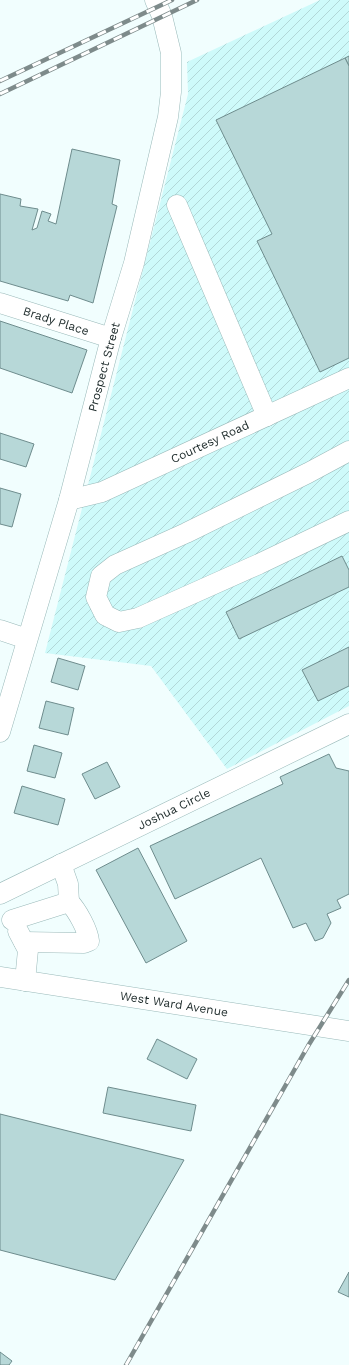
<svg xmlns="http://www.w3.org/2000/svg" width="349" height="1365" font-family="'Work Sans',sans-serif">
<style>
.industrial{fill:url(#industrial-furrows)}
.building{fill:#b7d8d8;stroke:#6e8c8d}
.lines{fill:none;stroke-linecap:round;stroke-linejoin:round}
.minor-casing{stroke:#99b9b9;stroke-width:21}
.minor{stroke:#fff;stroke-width:20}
.rail-casing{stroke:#7e8b8b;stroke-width:4.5}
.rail{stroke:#fff;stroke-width:3;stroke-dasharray:9;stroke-linecap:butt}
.labels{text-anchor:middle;stroke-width:3;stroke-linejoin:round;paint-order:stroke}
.street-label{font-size:12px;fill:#212e2e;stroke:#fff}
</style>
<defs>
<pattern id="industrial-furrows" width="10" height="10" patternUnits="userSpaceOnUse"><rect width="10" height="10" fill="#cefafa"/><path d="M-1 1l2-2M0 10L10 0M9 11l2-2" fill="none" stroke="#b1d7d7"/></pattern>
</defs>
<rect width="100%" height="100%" fill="#f1fefe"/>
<polygon class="industrial" points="320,0 349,0 349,706 227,769 151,666 45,653 188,94 187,62"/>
<g class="building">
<polygon points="349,56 349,66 345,58"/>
<polygon points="345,58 349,66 349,358 320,372 257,241 272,234 216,120"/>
<polygon points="72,149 120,160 112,204 117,206 93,303 70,295 68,301 0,281 0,194 21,199 20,206 38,209 32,230 37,228 42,211 51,214 48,221 56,224"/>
<polygon points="0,321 87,350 72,393 0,368"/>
<polygon points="0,433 34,444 26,467 0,459"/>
<polygon points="0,488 21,494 12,527 0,524"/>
<polygon points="342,556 349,570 349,587 239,639 226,612"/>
<polygon points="349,647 349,686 318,701 302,670"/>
<polygon points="58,658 85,666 78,690 51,682"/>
<polygon points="46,701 74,708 68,735 39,728"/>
<polygon points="34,745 62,753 55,778 27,771"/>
<polygon points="329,754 336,768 349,771 349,894 337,900 341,908 327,914 331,923 323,938 315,941 306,923 293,928 261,858 175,899 150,846 283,784 280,777"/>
<polygon points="107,762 120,787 95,799 82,774"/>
<polygon points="22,786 65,799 58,825 14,813"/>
<polygon points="138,848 187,941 146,963 96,870"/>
<polygon points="157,1039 197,1059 187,1079 147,1059"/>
<polygon points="108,1087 196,1105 191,1131 103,1113"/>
<polygon points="0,1114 184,1160 115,1280 0,1250"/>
<polygon points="349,1272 349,1297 338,1292"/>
<polygon points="0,1352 12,1361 9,1365 0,1365"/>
</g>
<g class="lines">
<g class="minor-casing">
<g id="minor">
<polyline points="177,205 267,416"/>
<polyline points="0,303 111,338"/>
<polyline points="349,451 308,473 186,533 115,565 101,576 96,597 105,615 119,622 138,618 259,564 349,521"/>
<polyline points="69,500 102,492 349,378"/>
<polyline points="0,630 27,639"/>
<polyline points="0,732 69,500 111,338 134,263 168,117 171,92 171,53 162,16 155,0"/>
<polyline points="61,864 68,884 69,902"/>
<polyline points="0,894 349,724"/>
<path d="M12,920L69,902C77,910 88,930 89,941L84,943L24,942"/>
<polyline points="18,931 28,950 25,981"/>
<polyline points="0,977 349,1031"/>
</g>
</g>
<use href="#minor" class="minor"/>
<g class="rail-casing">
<g id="rail">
<polyline points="0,81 172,0"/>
<polyline points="0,94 197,0"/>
<polyline points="126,1365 308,1046 349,980"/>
</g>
</g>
<use href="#rail" class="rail"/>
</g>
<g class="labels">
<g class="street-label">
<text transform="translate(56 321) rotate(18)" y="4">Brady Place</text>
<text transform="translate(104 367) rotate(-75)" y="4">Prospect Street</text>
<text transform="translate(210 442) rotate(-25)" y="4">Courtesy Road</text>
<text transform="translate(174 809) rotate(-26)" y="4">Joshua Circle</text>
<text transform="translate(174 1004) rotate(9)" y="4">West Ward Avenue</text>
</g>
</g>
</svg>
